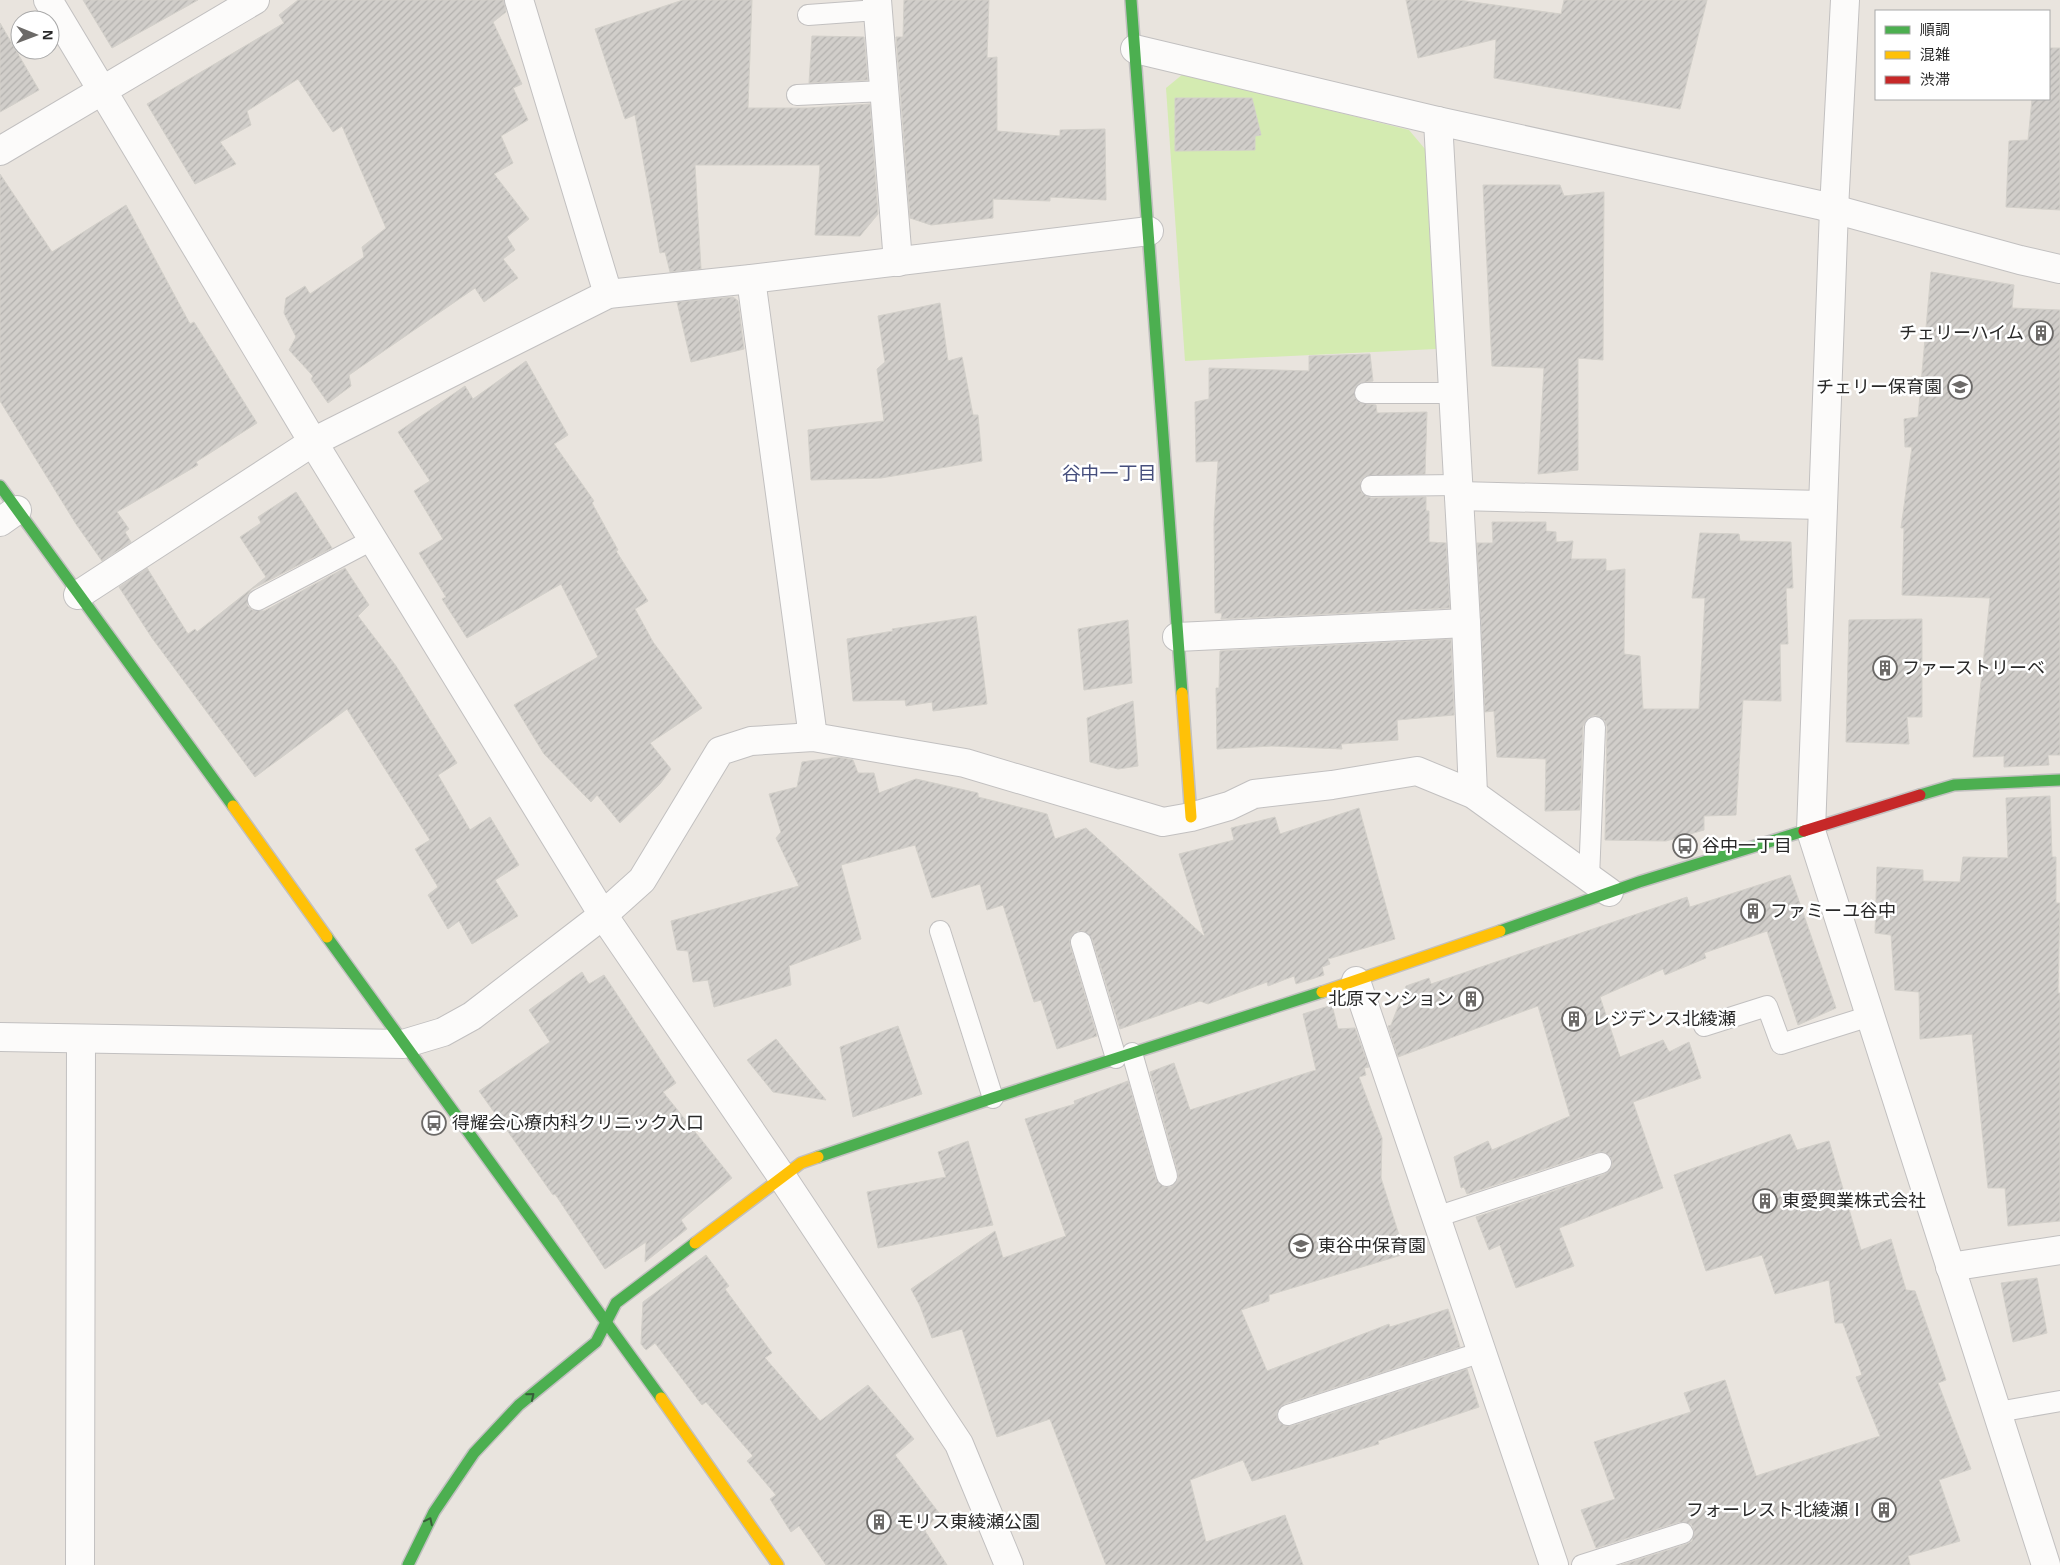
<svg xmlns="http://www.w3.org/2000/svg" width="2060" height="1565" font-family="Arial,'Noto Sans JP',sans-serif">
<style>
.pitch{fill:#d4ebb1}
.building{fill:url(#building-hatch);stroke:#d3d0ca}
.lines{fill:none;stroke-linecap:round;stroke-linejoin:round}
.lane-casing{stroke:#c2c0c0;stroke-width:22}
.street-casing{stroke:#c2c0c0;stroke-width:30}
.fast-casing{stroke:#c2c0c0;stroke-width:14}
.slow-casing{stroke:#c2c0c0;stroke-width:14}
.jam-casing{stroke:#c2c0c0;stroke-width:14}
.lane{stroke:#fcfbfa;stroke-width:20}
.street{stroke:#fcfbfa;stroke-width:28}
.fast{stroke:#4caf50;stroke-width:11}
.slow{stroke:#ffc107;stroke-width:11}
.jam{stroke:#c62828;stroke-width:11}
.oneway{stroke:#375f39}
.labels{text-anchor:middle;stroke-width:5;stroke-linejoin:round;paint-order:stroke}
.poi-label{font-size:18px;fill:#292929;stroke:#fff;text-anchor:start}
.neighbourhood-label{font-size:19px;fill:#464f7d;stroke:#fff}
</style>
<defs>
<pattern id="building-hatch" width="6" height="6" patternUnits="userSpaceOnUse" patternTransform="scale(1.25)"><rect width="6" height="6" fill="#d1ceca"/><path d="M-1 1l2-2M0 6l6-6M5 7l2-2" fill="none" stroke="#b3b1ae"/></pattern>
</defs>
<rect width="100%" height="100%" fill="#e9e4de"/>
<polygon class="pitch" points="1183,74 1409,130 1425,149 1436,349 1185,361 1166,88"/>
<g class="building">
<polygon points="83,0 198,0 112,48"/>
<polygon points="298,0 504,0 506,12 493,22 522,84 513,88 528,120 501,136 513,163 494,174 529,219 507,237 515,250 503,259 518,278 484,302 475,288 349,375 351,386 328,403 311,379 313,376 289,350 296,337 284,313 286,298 305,286 310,294 364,257 362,247 386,228 342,126 333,132 298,79 247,111 251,125 220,142 236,164 195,184 147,104 284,23 279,15"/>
<polygon points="683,0 752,0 748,108 808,108 870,104 878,214 860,236 815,235 820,165 695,165 701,269 670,272 665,252 660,253 635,115 625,119 595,29"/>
<polygon points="904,0 989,0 987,58 997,57 997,131 1060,136 1060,130 1105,129 1106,200 1050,197 1050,201 993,199 993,218 931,225 910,218 896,37 903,37"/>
<polygon points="1406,0 1458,0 1561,14 1564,0 1707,0 1680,109 1494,78 1496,39 1418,58"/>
<polygon points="0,23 39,90 0,112"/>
<polygon points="812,36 864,37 868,80 809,83"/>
<polygon points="2049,48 2060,48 2060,210 2006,207 2009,141 2028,140 2032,99 2049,99"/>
<polygon points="1175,98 1252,98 1261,135 1255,136 1255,150 1175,151"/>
<polygon points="0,174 52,252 126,205 190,324 194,322 257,423 196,462 198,465 117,512 129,529 125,532 131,542 102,561 76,524 0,401"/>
<polygon points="1483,185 1560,185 1564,196 1604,192 1603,360 1578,358 1578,470 1538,474 1544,368 1492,366"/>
<polygon points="1931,272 2014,285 2012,308 2060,310 2060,755 2048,755 2049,765 2004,767 2004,756 1973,757 1990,598 1902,595 1904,528 1901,528 1912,447 1905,447 1904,419 1918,417"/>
<polygon points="733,297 738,301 744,349 691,362 677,302"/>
<polygon points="940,303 948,361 962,357 973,415 978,415 982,461 881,478 811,480 808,430 884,421 877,369 885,362 878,316"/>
<polygon points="1370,354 1373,381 1359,383 1355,388 1355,398 1360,403 1376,405 1377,413 1427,412 1425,474 1365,476 1360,481 1361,492 1371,498 1426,497 1426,511 1429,511 1429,542 1446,543 1450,608 1221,619 1222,613 1215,613 1214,523 1218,461 1196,462 1195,402 1209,399 1209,368 1309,371 1309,356"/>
<polygon points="526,361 568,435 554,444 594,501 592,503 618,550 616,551 648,601 635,609 653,642 702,708 650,743 671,769 660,784 620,823 597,795 591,802 544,754 514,705 598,657 561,584 467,638 442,599 446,597 419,553 443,539 414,491 430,481 398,432 465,386 473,399"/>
<polygon points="296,492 332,548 252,589 248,594 247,605 252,610 264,611 345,568 369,605 358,616 396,666 457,763 438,775 470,830 490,817 519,865 495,880 518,916 472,944 459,921 448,929 428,895 438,887 415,849 430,840 347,709 255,777 152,638 119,587 147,568 188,634 195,629 197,632 266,577 240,537 261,523 258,517"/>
<polygon points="1492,522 1546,522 1546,531 1556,532 1556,542 1573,541 1571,559 1606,559 1606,571 1625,569 1624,654 1640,656 1643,709 1699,709 1705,598 1692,598 1700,533 1739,534 1740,541 1791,542 1793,588 1786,588 1788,644 1780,644 1781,701 1743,700 1736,815 1704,816 1704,830 1666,841 1605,840 1607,727 1605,721 1596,715 1589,717 1583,726 1580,810 1545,811 1546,759 1497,757 1494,711 1485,712 1477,543 1493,543"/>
<polygon points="976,616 987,704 933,711 932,702 906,706 905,700 853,701 847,639 893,631 892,629"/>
<polygon points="1922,619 1922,717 1907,717 1909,744 1846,742 1849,620"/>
<polygon points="1128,620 1132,683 1084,690 1078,629"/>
<polygon points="1451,639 1454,715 1397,720 1398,740 1341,744 1342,749 1272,746 1217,749 1216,688 1219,688 1220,651"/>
<polygon points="1133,701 1138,766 1118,769 1090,762 1087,718"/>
<polygon points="838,757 853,760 858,773 874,773 879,793 916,779 978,793 978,797 1047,814 1055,839 1086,828 1205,937 1179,854 1234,840 1231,828 1275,817 1280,834 1359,808 1395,939 1328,959 1330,964 1322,967 1324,975 1296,984 1294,976 1268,986 1267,982 1208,1004 1200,1001 1120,1029 1092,939 1084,931 1077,931 1070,939 1070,945 1097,1036 1057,1049 1041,1000 1034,1002 1003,905 987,910 980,884 932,898 915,845 841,865 861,939 789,966 791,985 714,1007 708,980 693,982 688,951 677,950 671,921 799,886 776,838 781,832 769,794 797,787 802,762"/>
<polygon points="2050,796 2052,857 2056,857 2056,903 2060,903 2058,993 2060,993 2060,1221 2008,1226 2005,1188 1988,1188 1972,1034 1920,1039 1919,992 1895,990 1891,935 1875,933 1877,867 1923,870 1923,881 1960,882 1963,857 2008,858 2006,798"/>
<polygon points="1790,875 1836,1008 1798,1025 1767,931 1704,953 1706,958 1665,975 1663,969 1600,997 1620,1057 1663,1040 1669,1052 1689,1042 1701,1078 1633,1102 1663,1188 1559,1228 1574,1266 1516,1288 1500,1245 1489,1250 1476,1217 1605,1174 1612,1166 1612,1159 1604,1152 1597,1152 1467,1194 1464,1187 1461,1188 1454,1157 1488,1141 1492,1150 1570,1116 1538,1006 1398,1057 1388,1026 1391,1025 1406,986 1429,978 1431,984 1687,897 1690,907"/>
<polygon points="582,972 589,984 604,975 676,1083 663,1092 732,1178 681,1220 687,1229 645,1262 646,1242 605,1269 555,1194 553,1195 479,1091 550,1042 529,1010"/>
<polygon points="1332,1005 1338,1029 1355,1028 1369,1067 1364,1068 1366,1075 1359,1077 1382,1138 1381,1178 1405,1254 1269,1295 1269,1301 1241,1310 1267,1371 1389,1324 1390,1327 1448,1309 1460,1347 1284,1404 1277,1412 1277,1419 1285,1426 1292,1426 1467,1369 1479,1407 1378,1441 1379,1444 1252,1481 1243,1460 1190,1480 1206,1542 1285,1515 1303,1565 1106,1565 1050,1419 997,1437 962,1329 932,1338 920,1306 911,1289 995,1231 1003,1258 1066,1236 1025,1119 1075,1104 1074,1101 1128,1081 1156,1179 1164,1187 1171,1187 1178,1179 1178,1173 1150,1072 1174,1063 1190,1110 1316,1070 1303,1014"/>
<polygon points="898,1026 922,1094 853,1117 840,1047"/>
<polygon points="776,1039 826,1100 773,1092 747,1060"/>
<polygon points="1790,1134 1797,1150 1829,1141 1861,1250 1891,1239 1906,1290 1915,1291 1946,1380 1938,1383 1971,1469 1939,1480 1960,1541 1908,1556 1910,1565 1621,1565 1687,1544 1692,1541 1694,1530 1691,1524 1679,1522 1596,1548 1581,1510 1615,1499 1594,1442 1691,1412 1684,1393 1725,1380 1756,1476 1880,1436 1856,1377 1862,1375 1843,1323 1835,1323 1829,1280 1775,1294 1762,1255 1706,1271 1674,1175"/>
<polygon points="968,1141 993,1225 878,1248 867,1192 946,1177 938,1152"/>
<polygon points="706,1255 729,1286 725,1289 772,1353 765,1358 820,1421 868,1385 914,1439 895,1455 939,1513 925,1531 947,1565 826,1565 799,1526 791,1532 770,1499 776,1495 747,1461 753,1456 706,1402 702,1405 655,1343 646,1350 641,1344 643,1302"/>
<polygon points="2037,1278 2047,1333 2013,1342 2001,1283"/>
</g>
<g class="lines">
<g class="lane-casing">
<g id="lane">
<polyline points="808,15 877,10"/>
<polyline points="797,95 884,91"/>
<polyline points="1365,393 1453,393"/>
<polyline points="1371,486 1458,485"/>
<polyline points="258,600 372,540"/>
<polyline points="1589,878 1595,727"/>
<polyline points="940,931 993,1098"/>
<polyline points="1081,942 1116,1058"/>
<polyline points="1704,1026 1767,1006 1781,1044 1870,1016"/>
<polyline points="1132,1053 1167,1176"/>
<polyline points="1436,1217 1601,1163"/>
<polyline points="1998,1412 2060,1401"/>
<polyline points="1288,1415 1482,1352"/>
<polyline points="1582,1565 1683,1533"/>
</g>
</g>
<g class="street-casing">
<g id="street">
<polyline points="48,0 313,442 603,915 782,1177 959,1444 1009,1565"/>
<polyline points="519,0 608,294"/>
<polyline points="877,0 898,262"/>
<polyline points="1845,0 1834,209 1811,831 2046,1565"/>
<polyline points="1135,49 1438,121 1819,205 2020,260 2060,269"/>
<polyline points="1438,121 1466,623 1473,794"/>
<polyline points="0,151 255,0"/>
<polyline points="751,279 813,737"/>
<polyline points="1459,496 1823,505"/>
<polyline points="0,522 17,510"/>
<polyline points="78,595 313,442 608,294 751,279 1149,231"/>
<polyline points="1177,637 1466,623"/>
<polyline points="1356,981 1554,1565"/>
<polyline points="0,1037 403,1044 443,1032 472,1016 603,915 642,880 720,751 751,741 813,737 965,763 1163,822 1191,817 1229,806 1254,794 1332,785 1417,771 1473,794 1609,892"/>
<polyline points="1950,1267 2060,1250"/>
<polyline points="80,1565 81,1039"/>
</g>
</g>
<g class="fast-casing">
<g id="fast">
<polyline points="1131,0 1182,693"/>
<polyline points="0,486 233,806"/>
<polyline points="1920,795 1954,785 2060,780"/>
<polyline points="1500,931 1639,882 1804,831"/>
<polyline points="327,937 661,1398"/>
<polyline points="818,1157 993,1098 1322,992"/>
<polyline points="408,1565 434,1512 474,1453 519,1405 596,1342 616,1303 695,1243"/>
</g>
</g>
<g class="slow-casing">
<g id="slow">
<polyline points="1182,693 1191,817"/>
<polyline points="233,806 327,937"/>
<polyline points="1322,992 1500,931"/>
<polyline points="695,1243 801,1163 818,1157"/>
<polyline points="661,1398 778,1565"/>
</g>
</g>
<g class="jam-casing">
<polyline id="jam" points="1804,831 1920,795"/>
</g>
<use href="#lane" class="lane"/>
<use href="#street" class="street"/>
<use href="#fast" class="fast"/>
<use href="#slow" class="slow"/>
<use href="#jam" class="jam"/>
</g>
<defs><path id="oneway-chevron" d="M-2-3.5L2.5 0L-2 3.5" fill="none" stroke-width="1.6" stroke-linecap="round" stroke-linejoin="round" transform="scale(1.25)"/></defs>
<g class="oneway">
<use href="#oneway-chevron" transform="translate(531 1396) rotate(-40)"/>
<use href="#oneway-chevron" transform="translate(429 1521) rotate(-64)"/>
</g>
<defs>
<g id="building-ring" transform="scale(1.25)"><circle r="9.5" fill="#fff" stroke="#6c6a68" stroke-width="1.5"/><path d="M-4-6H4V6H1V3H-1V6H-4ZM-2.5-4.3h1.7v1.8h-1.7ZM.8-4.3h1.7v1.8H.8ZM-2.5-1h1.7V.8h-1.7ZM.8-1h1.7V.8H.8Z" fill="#6c6a68"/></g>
<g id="school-ring" transform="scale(1.25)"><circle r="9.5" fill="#fff" stroke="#6c6a68" stroke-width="1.5"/><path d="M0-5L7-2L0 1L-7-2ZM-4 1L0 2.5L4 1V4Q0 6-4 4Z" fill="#6c6a68"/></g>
<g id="bus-ring" transform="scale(1.25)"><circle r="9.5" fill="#fff" stroke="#6c6a68" stroke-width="1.5"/><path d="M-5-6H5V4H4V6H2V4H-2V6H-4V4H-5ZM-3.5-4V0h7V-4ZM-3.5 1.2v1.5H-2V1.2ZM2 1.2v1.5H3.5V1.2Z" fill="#6c6a68"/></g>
</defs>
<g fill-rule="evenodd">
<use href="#building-ring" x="2041" y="333"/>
<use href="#school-ring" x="1960" y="387"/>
<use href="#building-ring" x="1885" y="668"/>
<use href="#bus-ring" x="1685" y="846"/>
<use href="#building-ring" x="1753" y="911"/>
<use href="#building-ring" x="1471" y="999"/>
<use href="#building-ring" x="1574" y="1019"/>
<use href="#bus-ring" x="434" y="1123"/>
<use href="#building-ring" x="1765" y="1201"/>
<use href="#school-ring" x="1301" y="1246"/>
<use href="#building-ring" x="1884" y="1510"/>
<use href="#building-ring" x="879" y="1522"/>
</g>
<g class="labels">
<g class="poi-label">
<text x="2024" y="339" text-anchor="end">チェリーハイム</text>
<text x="1942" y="393" text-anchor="end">チェリー保育園</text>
<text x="1902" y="674">ファーストリーベ</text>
<text x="1702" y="852">谷中一丁目</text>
<text x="1770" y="917">ファミーユ谷中</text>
<text x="1454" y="1005" text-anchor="end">北原マンション</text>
<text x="1592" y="1025">レジデンス北綾瀬</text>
<text x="452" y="1129">得耀会心療内科クリニック入口</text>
<text x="1782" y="1207">東愛興業株式会社</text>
<text x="1318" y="1252">東谷中保育園</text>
<text x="1866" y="1516" text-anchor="end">フォーレスト北綾瀬Ⅰ</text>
<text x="896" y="1528">モリス東綾瀬公園</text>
</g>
<g class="neighbourhood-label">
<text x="1109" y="480">谷中一丁目</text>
</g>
</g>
<rect x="1875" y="10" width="175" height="90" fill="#ffffff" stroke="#a9a9a9"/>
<rect x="1885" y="26" width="25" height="8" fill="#4caf50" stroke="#a9a9a9"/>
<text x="1920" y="35" font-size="15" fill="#292929">順調</text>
<rect x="1885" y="51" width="25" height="8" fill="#ffc107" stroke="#a9a9a9"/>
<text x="1920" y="60" font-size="15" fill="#292929">混雑</text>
<rect x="1885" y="76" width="25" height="8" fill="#c62828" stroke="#a9a9a9"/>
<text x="1920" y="85" font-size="15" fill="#292929">渋滞</text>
<g transform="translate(35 35) rotate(91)"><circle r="24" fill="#ffffff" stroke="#a9a9a9"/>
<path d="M0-4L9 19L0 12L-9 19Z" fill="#6c6a68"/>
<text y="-8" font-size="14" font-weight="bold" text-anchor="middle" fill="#292929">N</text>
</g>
</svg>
